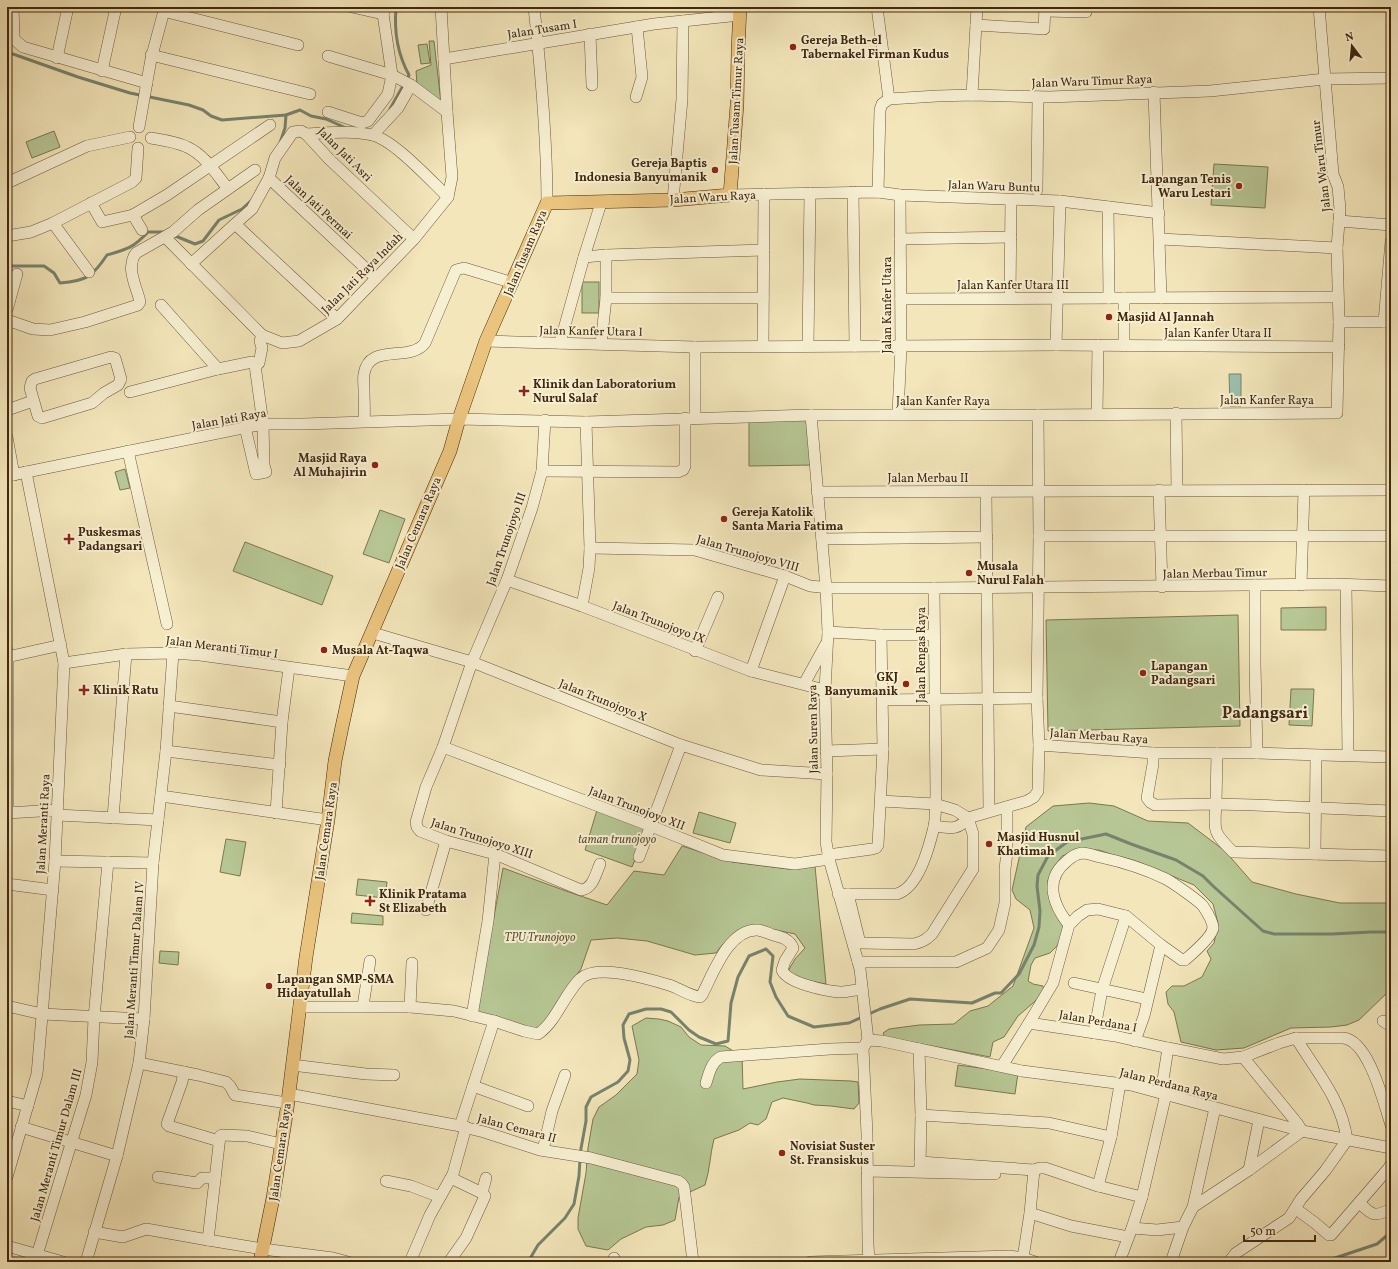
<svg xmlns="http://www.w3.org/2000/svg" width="1398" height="1269" font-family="Vollkorn,serif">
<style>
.green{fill:#b6c694;stroke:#7b7752}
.water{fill:#9cc0ad;stroke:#77836e}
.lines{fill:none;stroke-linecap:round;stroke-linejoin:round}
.stream{stroke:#77836e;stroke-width:3}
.minor-casing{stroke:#6d583a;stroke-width:12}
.major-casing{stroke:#402810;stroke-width:14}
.minor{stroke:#f7efd2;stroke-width:11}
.major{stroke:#eac37d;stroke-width:13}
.poi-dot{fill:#8f2418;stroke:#f7efd2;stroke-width:1.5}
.labels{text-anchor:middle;stroke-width:4;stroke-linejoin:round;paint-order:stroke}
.street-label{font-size:12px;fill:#402810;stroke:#f7efd2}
.poi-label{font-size:12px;font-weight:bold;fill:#402810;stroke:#f7efd2;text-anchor:start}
.park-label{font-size:12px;font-style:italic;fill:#5e5031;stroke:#f7efd2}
.district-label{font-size:16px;font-weight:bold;fill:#402810;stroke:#f7efd2}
</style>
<rect width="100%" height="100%" fill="#f3e6ba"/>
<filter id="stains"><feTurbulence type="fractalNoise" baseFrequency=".005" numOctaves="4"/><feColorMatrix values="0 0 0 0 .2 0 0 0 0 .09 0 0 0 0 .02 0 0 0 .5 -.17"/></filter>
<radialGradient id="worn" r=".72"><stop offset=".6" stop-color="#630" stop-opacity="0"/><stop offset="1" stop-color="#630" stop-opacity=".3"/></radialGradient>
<g class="green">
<polygon points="429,41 434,41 441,103 417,84 416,71 431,65"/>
<polygon points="427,44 430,63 421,64 418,45"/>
<polygon points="54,131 60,147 32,158 26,142"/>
<polygon points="1214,164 1268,167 1265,208 1211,205"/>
<rect x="582" y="282" width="17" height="31"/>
<polygon points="807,417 814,465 749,466 749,421"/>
<polygon points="125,469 130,488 120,490 115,472"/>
<polygon points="380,510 405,519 389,563 363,554"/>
<polygon points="245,542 333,576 322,605 233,571"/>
<polygon points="1326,607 1326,630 1281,630 1281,608"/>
<polygon points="1238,615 1240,726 1048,731 1046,620"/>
<polygon points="1291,689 1314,689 1312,726 1289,725"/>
<polygon points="1089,803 1114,806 1148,821 1188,823 1225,851 1252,882 1296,894 1340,903 1391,903 1391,996 1387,993 1359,1020 1347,1025 1331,1027 1291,1028 1244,1048 1216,1050 1181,1042 1174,1012 1168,1004 1166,992 1172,986 1184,986 1202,977 1211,959 1207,951 1214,943 1218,923 1213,904 1194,885 1133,860 1116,856 1099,850 1079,850 1062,856 1051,873 1048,881 1050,902 1057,917 1063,925 1063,933 1057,946 1050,953 1035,958 1031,965 1028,981 1033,984 1043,986 1044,990 1040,997 1018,1016 1004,1037 993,1042 990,1057 885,1037 883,1033 889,1029 919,1025 954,1024 970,1011 988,1006 1013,986 1034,928 1030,910 1016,899 1012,890 1026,827 1053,806"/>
<polygon points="597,810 648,828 632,867 585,850"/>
<polygon points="699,812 736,823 730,843 693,833"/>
<polygon points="226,839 246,842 240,876 220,872"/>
<path d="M682,846L732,862L788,869L815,866L826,984L800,979L788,971L795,959L805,948L795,934C761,927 739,920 716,953L695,955L647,941L617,938L591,940L581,969L562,994L543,1025L536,1029L476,1013L503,868L566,891L607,905L634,871L664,875Z"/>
<polygon points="358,879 387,882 385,898 356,895"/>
<polygon points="352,913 383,916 383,925 351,923"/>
<polygon points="160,951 179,952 178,965 159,963"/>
<path d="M646,1018L659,1019L668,1021L681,1027L689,1037L701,1045L725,1046L742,1056L743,1089L777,1082L800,1079L851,1081L858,1082L859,1103L854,1109L831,1106L814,1105L807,1103L783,1098L772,1102L766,1119L758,1125L750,1123L739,1130L714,1139C710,1154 710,1170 705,1185L679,1197L675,1220L663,1225L646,1227L621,1239L608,1250L586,1246L578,1229V1218L586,1173L588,1148L593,1119L599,1107L616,1095L637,1074L639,1060L632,1026Z"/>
<polygon points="958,1065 1018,1073 1015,1094 955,1086"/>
</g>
<polygon class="water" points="1229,374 1241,374 1241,406 1230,406"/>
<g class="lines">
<g class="stream">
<path d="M398,7L396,8C394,31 398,55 409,75L407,79"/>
<polyline points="7,54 13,54 78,77 130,93 189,105 203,110 211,116 222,120 286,115 300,110 311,116 326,119 346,128"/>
<polyline points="390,109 404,84"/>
<polyline points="280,143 285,128 286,115"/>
<polyline points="173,235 195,244 203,241 219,220 242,209 253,199"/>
<path d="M7,266H44L54,273L60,283C87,281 93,276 107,255C128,249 133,248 148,232H166"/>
<polyline points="580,1154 586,1121 586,1107 591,1097 618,1082 628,1071 630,1060 624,1038 623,1025 629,1014 646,1009 661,1009 671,1012 689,1030 699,1037 716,1044 728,1041 731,1003 738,977 749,956 766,949 773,956 770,982 776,997 788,1016 814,1027 849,1023 880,1009 910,999 972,1003 995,993 1001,993 1019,974 1034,945 1039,927 1040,911 1037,886 1038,875 1048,856 1067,842 1106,834 1131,844 1176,860 1203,876 1213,886 1263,931 1274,934 1332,934 1371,932 1391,932"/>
<polyline points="528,1262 538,1245 565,1218 574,1204 579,1176 580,1159"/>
<polyline points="1307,1262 1329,1260 1377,1244 1391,1232"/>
</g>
<g class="minor-casing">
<g id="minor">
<polyline points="13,7 14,36 15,40 23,47 147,83"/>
<polyline points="352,7 383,14"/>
<path d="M534,7C541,72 547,138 547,203"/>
<polyline points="877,7 889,99"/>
<polyline points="163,11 298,45"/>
<polyline points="1045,11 1086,12"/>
<polyline points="976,25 1044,29 1045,7"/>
<polyline points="590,34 592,85"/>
<polyline points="151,55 310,94"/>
<polyline points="328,56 392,75 411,85 447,112"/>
<polyline points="57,58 68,7"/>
<polyline points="444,59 654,24 740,15"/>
<polyline points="102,71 116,7"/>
<polyline points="1154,92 1161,298"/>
<polyline points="972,95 977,7"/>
<polyline points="636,97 642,77 637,27"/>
<polyline points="328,112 362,123 368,121 388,94 392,75 383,14 386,7"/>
<polyline points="139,127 151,59 165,7"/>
<path d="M306,134C327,133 351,130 372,135C394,140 430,180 448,197"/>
<polyline points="373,135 398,108 411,85"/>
<path d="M151,138C163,140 177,142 187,147C205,155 217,175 228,189"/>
<polyline points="269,178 275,158 293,132 301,131 306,134 329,159 414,239"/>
<polyline points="7,183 87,146 130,137"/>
<polyline points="1037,190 1038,97"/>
<polyline points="853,192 855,346"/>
<polyline points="878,192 880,110 882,104 889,99 937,96 972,95 1049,97 1210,91 1325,79 1391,78"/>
<polyline points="730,195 878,192 900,195 1060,201 1159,213"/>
<polyline points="673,200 682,99 683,21"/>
<polyline points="91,203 102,222 133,215 142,230"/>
<polyline points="1108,207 1109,298"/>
<polyline points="133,215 167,195 270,125"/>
<polyline points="1339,221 1391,225"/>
<polyline points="53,223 89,272"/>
<polyline points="235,224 252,209 269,178 376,278"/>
<polyline points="7,236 31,232 53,223 132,182 136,178 138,148"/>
<polyline points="165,237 262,335"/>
<polyline points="900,239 1011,237"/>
<polyline points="1160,239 1337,248"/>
<polyline points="584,257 606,255 764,250"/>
<polyline points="191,264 235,224 337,319"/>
<polyline points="606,298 763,298"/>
<polyline points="1010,298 1011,200"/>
<polyline points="901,299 1338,297"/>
<polyline points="161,305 218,369"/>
<polyline points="7,310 17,274"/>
<path d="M7,320L33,329L50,330L85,322L138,305L140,302C137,287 125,268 136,253L173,232L198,210L255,170"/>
<polyline points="1339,322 1390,322"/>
<polyline points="1384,322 1391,241"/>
<polyline points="486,341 695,347 1056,345 1339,347"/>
<polyline points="560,343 584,257 601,203"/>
<polyline points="601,344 606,298 606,255"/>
<polyline points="1056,345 1060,201"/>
<polyline points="763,346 764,194"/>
<polyline points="808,346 810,193"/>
<polyline points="1124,346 1124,298"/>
<polyline points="695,347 695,418"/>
<polygon points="111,357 115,358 121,379 118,385 104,393 92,403 42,418 38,416 30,388 32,381 35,379"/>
<polyline points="130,392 218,369 252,362 255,365"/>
<polyline points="7,410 33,401"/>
<polyline points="1176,413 1177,490"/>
<polyline points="898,414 901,347 900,195"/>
<polyline points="1097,414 1098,345"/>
<polyline points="811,415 826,588 828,632 825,690 827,774 826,842 829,859 860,969 868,1040"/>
<polyline points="1038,415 1039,536 1037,698 1039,745 1153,753 1257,753 1391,757"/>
<path d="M545,420L542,471L532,508L507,580L472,662L443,747L426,787L416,822L417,827L420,831L446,841L495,854L581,890C593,889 596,873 600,864"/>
<path d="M364,421C365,411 364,401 364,390C364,385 363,379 364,374C369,342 410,363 425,343L456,270L464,268L513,283"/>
<polyline points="245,427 256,474 266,472 264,465 263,424 255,365 259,363 262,348 260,341 262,335 282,343 299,341 337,319 414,239 448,197 452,177 447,112 441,7"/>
<polyline points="7,437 14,475"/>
<polyline points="128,451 167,624"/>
<polyline points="542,471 678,472 683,470 685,466 685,418"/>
<polyline points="7,476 263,424 303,424 459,419 586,422 811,415 1038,415 1337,413 1339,322 1337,248 1340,209 1338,187 1333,174 1319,7"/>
<polyline points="1159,490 1162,587"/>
<polyline points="986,491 989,811"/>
<polyline points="817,492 1391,490"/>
<polyline points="1039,536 1391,536"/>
<polyline points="822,539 987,537"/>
<polyline points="590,548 695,550 785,576 810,586 830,588 934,588"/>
<polyline points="507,580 582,606 751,671 825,690"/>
<polyline points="1255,585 1255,664 1257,753"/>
<polyline points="1301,585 1304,490"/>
<polyline points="1346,585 1348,755"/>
<polyline points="582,606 589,568 590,548 586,422"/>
<polyline points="828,632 881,635 934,635"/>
<polyline points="373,633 472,662 681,745 761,770 827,774"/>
<polyline points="7,650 8,656 8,813"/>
<polyline points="695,651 718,597"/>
<polyline points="7,657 61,645"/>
<polyline points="64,663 126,654 173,653 200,655 353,676"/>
<polyline points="751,671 785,576"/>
<polyline points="804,684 826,644"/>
<polyline points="883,700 1037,698"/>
<polyline points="169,706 282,722"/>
<polyline points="443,747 651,826 723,855 795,864 829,859"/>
<polyline points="166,751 280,765"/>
<polyline points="826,751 883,749"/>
<path d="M1153,753V764L1147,798L1150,802L1155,805L1216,804C1214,832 1213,832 1233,852L1391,856"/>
<polyline points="1217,753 1216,804 1254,805 1391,811"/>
<polyline points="161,796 328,820"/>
<polyline points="7,813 57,810"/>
<polyline points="276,813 282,722 289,668"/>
<polyline points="57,815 158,820"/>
<polyline points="113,818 126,654"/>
<path d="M934,826C949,828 958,831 968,818L1027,801L1034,797L1038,791L1039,745"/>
<polyline points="1315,854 1316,756"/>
<polyline points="828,855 872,849 876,848 878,845 883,749 881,635"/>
<polyline points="639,857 681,745"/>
<polyline points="55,861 153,863"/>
<polyline points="7,884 53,890"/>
<path d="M838,894H897C919,887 929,847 934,827C936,817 935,805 936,795L934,588L1335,584L1391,586"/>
<path d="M848,894L859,939L861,943L914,944C922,942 926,940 932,934L973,869V834L968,818L955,810L935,804L881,801"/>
<polyline points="426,910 446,841"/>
<polyline points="858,962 956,962 987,948 999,930 1005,903 1005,869 1007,852 1007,807"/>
<polyline points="1074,983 1147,999"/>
<polyline points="7,1006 42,1014 144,1019"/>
<polyline points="363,1006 370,961"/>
<path d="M299,1007H410L454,1011L494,1021L524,1031L538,1034C556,1022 564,995 580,979C597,963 649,979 669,985C679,988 689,996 700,997L702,995C713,974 729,928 758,930C763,931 768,933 773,935C781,937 790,939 793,948L785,961L782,970C787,983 826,991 840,992C847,992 855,990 862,989"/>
<polyline points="410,1007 412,963"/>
<polyline points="472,1016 488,921 495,854"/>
<polyline points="1383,1021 1391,1026"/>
<path d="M1029,1023L1053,983L1069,925L1078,916L1087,910L1098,909L1126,916L1161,945L1182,960H1185C1192,954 1212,937 1213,928C1213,921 1207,912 1203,906C1198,900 1173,883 1166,879C1145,869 1123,862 1100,857C1095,856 1088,853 1082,853C1076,854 1071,857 1067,861C1043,880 1054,906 1069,925"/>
<polyline points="1094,1033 1102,990 1126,916"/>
<path d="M1296,1038H1343C1369,1040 1384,1104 1391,1125"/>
<polyline points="868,1040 882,1041 1022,1071 1131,1085 1302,1131 1391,1148"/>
<polyline points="868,1040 863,1048 867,1134 868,1244 869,1262"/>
<polyline points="1135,1041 1144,1016 1161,945"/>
<polyline points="1168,1048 1223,1059 1243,1057 1297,1123 1302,1131 1249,1170 1193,1207"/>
<polyline points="919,1049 921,1115 920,1168"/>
<polyline points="139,1063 198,1075 226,1082 230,1086 235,1095 287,1103"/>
<polyline points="292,1065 366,1074 394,1075"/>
<polyline points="1002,1066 1029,1023 1115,1036 1168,1048 1161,1093"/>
<polyline points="184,1072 182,1082 167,1124 169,1126 219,1141"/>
<path d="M706,1083C709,1074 711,1062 721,1057L830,1049L863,1048"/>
<polyline points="473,1086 528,1106"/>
<polyline points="289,1094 455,1125 484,1132 540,1150 591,1158 678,1181 682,1184 684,1187 693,1262"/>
<polyline points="7,1101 28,1106"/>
<polyline points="921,1115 1049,1123 1111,1137"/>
<polyline points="460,1126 494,1021"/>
<polyline points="21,1127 117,1156"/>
<polyline points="281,1144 247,1136 222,1135 220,1136 208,1240 263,1249 333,1258 348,1262"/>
<polyline points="543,1150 552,1111 565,1075"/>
<polyline points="920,1162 1034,1170 1040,1168 1045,1168 1098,1186 1142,1197"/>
<polyline points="1249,1170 1259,1120"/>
<polyline points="867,1171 995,1174"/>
<polyline points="7,1177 37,1074 38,1063 55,861 64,663 26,472"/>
<polyline points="158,1177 197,1183 202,1178 215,1178"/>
<polyline points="451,1178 482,1193 486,1178"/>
<polyline points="386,1181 411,1186 440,1197"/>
<polyline points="1098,1186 1111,1137 1120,1084"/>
<path d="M1360,1203C1372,1216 1375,1217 1391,1209"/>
<polyline points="1296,1209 1315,1223 1329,1235 1331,1235 1388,1169 1391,1164"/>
<polyline points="1030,1213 1071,1226 1128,1237"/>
<polyline points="1132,1228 1157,1230 1183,1227 1193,1207 1215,1108"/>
<polyline points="94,1232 123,1237 146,1229 208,1240"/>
<polyline points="7,1246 63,1262"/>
<polyline points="37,1255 86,1095 92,1062 94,1018 108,862"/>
<polyline points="614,1258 615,1262"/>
<polyline points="1023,1258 1035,1262"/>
<polyline points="86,1262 117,1156 139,1063 144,1019 153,863 166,751 173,653"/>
<polyline points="410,1262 430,1215 453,1174 466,1127"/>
<polyline points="449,1262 466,1238 485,1196 482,1193"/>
<polyline points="810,1262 1010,1256 1023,1258 1030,1213 1034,1170"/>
<polyline points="1119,1262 1132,1228 1142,1197 1166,1094"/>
<polyline points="1171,1262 1183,1227"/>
<path d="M1229,1262L1236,1253L1289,1218L1301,1199L1325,1171L1347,1140C1342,1100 1316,1071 1296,1038L1279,1043L1243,1057"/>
</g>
</g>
<g class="major-casing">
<polyline id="major" points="260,1262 273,1198 287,1109 306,957 328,820 335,761 342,727 353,676 450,451 459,419 486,341 547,203 673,200 730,195 737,105 738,51 740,7"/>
</g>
<use href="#minor" class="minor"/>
<use href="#major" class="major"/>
</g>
<g class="poi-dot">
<circle cx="793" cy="47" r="4"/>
<circle cx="715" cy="170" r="4"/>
<circle cx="1239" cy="186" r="4"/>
<circle cx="1109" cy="317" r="4"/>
<path d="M522 385h4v4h4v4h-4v4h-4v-4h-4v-4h4z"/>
<circle cx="375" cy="465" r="4"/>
<circle cx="724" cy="519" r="4"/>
<path d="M67 533h4v4h4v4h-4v4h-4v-4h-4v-4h4z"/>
<circle cx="969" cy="573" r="4"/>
<circle cx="324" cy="650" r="4"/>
<circle cx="1143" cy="673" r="4"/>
<circle cx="906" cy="684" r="4"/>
<path d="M82 684h4v4h4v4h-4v4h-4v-4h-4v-4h4z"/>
<circle cx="989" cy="844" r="4"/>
<path d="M368 895h4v4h4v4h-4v4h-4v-4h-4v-4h4z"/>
<circle cx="269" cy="986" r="4"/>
<circle cx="782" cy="1153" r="4"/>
</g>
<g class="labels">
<g class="street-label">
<text transform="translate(542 29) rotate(-9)" y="4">Jalan Tusam I</text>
<text transform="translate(1092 81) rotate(-2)" y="4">Jalan Waru Timur Raya</text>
<text transform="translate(736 101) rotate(-87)" y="4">Jalan Tusam Timur Raya</text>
<text transform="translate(345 154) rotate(45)" y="4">Jalan Jati Asri</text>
<text transform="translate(1321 166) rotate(-97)" y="4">Jalan Waru Timur</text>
<text transform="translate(994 186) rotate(2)" y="4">Jalan Waru Buntu</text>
<text transform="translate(713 197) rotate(-3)" y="4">Jalan Waru Raya</text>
<text transform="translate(319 207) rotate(43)" y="4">Jalan Jati Permai</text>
<text transform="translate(525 253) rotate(-67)" y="4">Jalan Tusam Raya</text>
<text transform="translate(362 273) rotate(-45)" y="4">Jalan Jati Raya Indah</text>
<text x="1013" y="289">Jalan Kanfer Utara III</text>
<text transform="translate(887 305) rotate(-90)" y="4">Jalan Kanfer Utara</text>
<text transform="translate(591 331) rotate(1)" y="4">Jalan Kanfer Utara I</text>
<text x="1218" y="337">Jalan Kanfer Utara II</text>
<text x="1267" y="404">Jalan Kanfer Raya</text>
<text x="943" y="405">Jalan Kanfer Raya</text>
<text transform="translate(229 419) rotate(-10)" y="4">Jalan Jati Raya</text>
<text x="928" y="482">Jalan Merbau II</text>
<text transform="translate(418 523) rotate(-67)" y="4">Jalan Cemara Raya</text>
<text transform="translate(506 539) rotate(-71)" y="4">Jalan Trunojoyo III</text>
<text transform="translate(748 553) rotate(16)" y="4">Jalan Trunojoyo VIII</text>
<text transform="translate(1215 573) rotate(-1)" y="4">Jalan Merbau Timur</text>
<text transform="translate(659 622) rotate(21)" y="4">Jalan Trunojoyo IX</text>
<text transform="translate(222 647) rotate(7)" y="4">Jalan Meranti Timur I</text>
<text transform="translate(921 655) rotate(-90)" y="4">Jalan Rengas Raya</text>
<text transform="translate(603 700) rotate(22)" y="4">Jalan Trunojoyo X</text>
<text transform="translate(813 729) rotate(-91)" y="4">Jalan Suren Raya</text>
<text transform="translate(1099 736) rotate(4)" y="4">Jalan Merbau Raya</text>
<text transform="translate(637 808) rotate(21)" y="4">Jalan Trunojoyo XII</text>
<text transform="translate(43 824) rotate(-87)" y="4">Jalan Meranti Raya</text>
<text transform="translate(326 831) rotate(-82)" y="4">Jalan Cemara Raya</text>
<text transform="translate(482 838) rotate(18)" y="4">Jalan Trunojoyo XIII</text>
<text transform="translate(134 960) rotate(-86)" y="4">Jalan Meranti Timur Dalam IV</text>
<text transform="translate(1098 1021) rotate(10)" y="4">Jalan Perdana I</text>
<text transform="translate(1169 1084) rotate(14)" y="4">Jalan Perdana Raya</text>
<text transform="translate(517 1128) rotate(15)" y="4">Jalan Cemara II</text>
<text transform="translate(56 1145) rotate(-74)" y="4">Jalan Meranti Timur Dalam III</text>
<text transform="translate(280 1152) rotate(-82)" y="4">Jalan Cemara Raya</text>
</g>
<g class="poi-label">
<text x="801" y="44">Gereja Beth-el<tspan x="801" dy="14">Tabernakel Firman Kudus</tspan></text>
<text x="707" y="167" text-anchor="end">Gereja Baptis<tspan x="707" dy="14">Indonesia Banyumanik</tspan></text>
<text x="1231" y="183" text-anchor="end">Lapangan Tenis<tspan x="1231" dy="14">Waru Lestari</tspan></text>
<text x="1117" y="321">Masjid Al Jannah</text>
<text x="533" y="388">Klinik dan Laboratorium<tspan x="533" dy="14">Nurul Salaf</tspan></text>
<text x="367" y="462" text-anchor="end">Masjid Raya<tspan x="367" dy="14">Al Muhajirin</tspan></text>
<text x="732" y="516">Gereja Katolik<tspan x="732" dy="14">Santa Maria Fatima</tspan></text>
<text x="78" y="536">Puskesmas<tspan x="78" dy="14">Padangsari</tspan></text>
<text x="977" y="570">Musala<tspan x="977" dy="14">Nurul Falah</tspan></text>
<text x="332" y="654">Musala At-Taqwa</text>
<text x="1151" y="670">Lapangan<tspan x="1151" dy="14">Padangsari</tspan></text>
<text x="898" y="681" text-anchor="end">GKJ<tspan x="898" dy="14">Banyumanik</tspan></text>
<text x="93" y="694">Klinik Ratu</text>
<text x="997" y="841">Masjid Husnul<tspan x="997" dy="14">Khatimah</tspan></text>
<text x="379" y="898">Klinik Pratama<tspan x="379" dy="14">St Elizabeth</tspan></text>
<text x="277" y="983">Lapangan SMP-SMA<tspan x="277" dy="14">Hidayatullah</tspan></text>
<text x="790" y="1150">Novisiat Suster<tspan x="790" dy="14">St. Fransiskus</tspan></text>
</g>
<g class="park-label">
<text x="617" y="843">taman trunojoyo</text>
<text x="540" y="941">TPU Trunojoyo</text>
</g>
<g class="district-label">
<text x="1265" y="718">Padangsari</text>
</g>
</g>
<rect width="1398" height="1269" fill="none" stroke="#f3e6ba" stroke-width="24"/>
<rect x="8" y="8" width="1382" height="1253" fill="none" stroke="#402810" stroke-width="2"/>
<rect x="12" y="12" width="1374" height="1245" fill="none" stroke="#402810"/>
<g transform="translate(1352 46) rotate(344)" stroke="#f7efd2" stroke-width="3" paint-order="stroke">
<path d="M0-3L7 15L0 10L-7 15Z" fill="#402810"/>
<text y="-6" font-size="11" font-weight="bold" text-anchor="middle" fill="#402810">N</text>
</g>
<path d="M1244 1235v6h71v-6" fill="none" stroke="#402810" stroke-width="2"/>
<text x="1250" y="1235" font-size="12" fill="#402810" stroke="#f7efd2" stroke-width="3" paint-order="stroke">50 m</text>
<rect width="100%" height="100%" filter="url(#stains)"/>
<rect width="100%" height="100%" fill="url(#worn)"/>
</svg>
